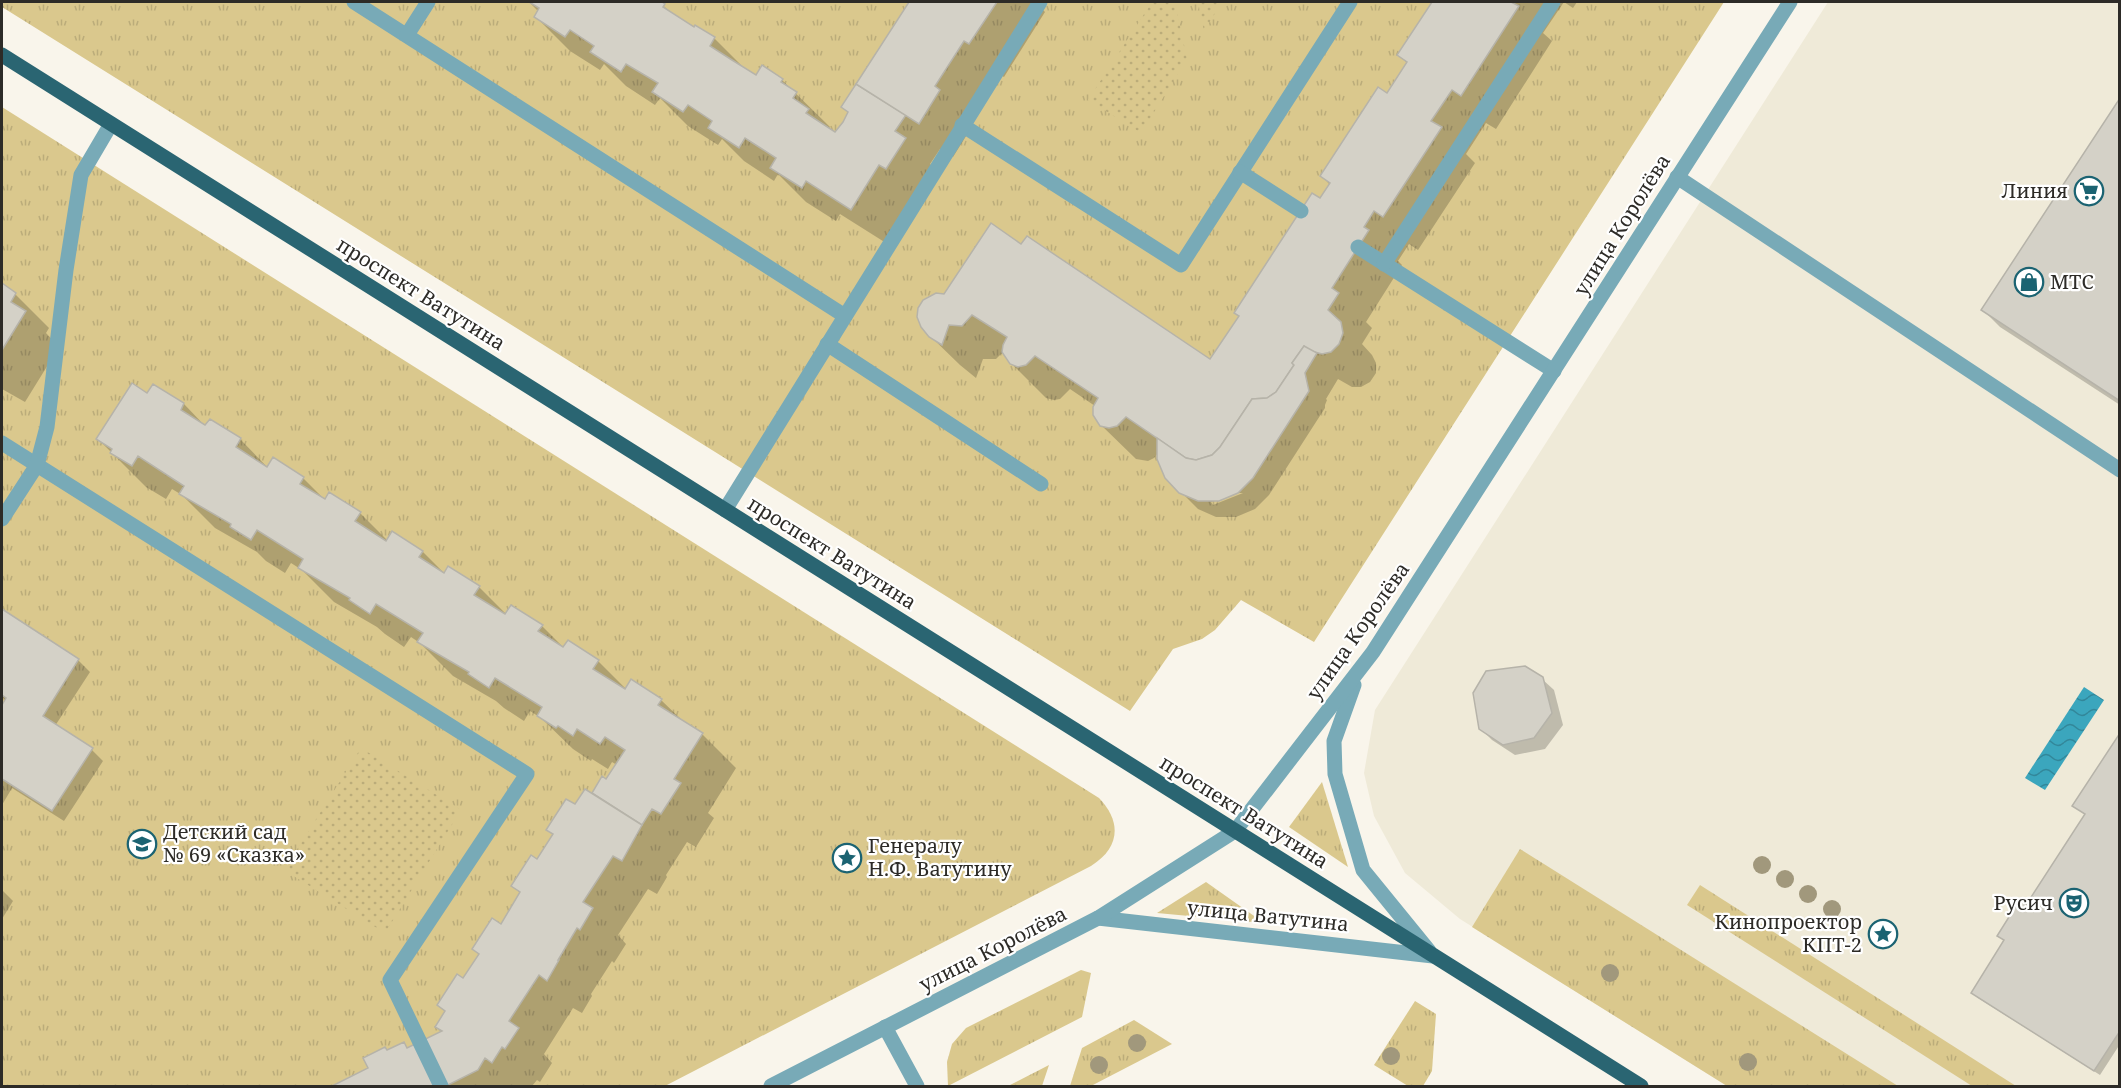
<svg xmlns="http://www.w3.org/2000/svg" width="2121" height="1088" font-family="'Noto Serif',serif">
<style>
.built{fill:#efead8}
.grass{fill:url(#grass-tufts)}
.park{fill:url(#park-dots)}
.water{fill:url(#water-waves)}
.shadow{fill:#0003;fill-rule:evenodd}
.building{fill:#d4d1c7;stroke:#b6b3a9;stroke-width:1.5}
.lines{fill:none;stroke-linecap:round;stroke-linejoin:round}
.service{stroke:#78aab7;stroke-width:15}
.tertiary{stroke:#78aab7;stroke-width:15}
.primary{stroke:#2a6572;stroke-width:15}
.tree{fill:#a1987c}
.labels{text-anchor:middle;stroke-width:4.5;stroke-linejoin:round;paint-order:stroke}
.poi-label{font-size:20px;fill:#2d2b27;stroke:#fff;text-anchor:end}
.street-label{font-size:20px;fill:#2d2b27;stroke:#fff}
</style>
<defs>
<pattern id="grass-tufts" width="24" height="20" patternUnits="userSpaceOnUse" patternTransform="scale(1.5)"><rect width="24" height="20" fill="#dac88d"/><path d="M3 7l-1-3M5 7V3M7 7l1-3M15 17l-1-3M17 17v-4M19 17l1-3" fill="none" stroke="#bbac7a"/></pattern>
<pattern id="park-dots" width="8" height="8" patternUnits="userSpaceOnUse" patternTransform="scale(1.5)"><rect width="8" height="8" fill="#dac88d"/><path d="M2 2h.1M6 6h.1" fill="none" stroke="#bbac7a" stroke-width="1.8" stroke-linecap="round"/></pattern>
<pattern id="water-waves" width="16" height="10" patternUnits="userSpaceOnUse" patternTransform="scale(1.5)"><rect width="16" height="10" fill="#3ba6bd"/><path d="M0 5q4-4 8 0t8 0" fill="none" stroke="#32879a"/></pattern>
</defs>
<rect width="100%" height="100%" fill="#f9f5eb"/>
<polygon class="built" points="1828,2 2119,2 2119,1086 1727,1086 1460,919 1405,873 1374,816 1364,773 1375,710"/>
<g class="grass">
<polygon points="2,2 1724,2 1314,642 1241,600 1215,630 1202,639 1173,649 1130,711 2,7"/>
<path d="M2,107L1099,798C1122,822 1120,848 1091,866L665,1086H2Z"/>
<polygon points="1322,782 1348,867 1289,827"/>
<polygon points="1520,849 1898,1086 1727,1086 1472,927"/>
<polygon points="1206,882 1264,923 1157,913"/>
<polygon points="1700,885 2016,1086 1972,1086 1687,905"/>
<polygon points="1081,970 1091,973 1082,1017 948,1086 947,1062 952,1044 966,1028"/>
<polygon points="1415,1001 1436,1014 1432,1071 1423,1086 1408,1086 1374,1065"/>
<polygon points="1134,1020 1172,1044 1091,1086 1070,1086 1082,1048"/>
<polygon points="1049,1065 1042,1086 1008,1086"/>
</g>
<g class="park">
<polygon points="1152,2 1175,2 1187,59 1141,133 1088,100"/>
<polygon points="1198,2 1222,2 1204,31"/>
<polygon points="361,748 461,810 385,933 284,870"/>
</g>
<polygon class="water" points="2084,687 2104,700 2045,790 2025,778"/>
<g class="shadow">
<polygon points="529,2 659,2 676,17 714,38 747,71 757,77 762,67 782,80 830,127 828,130 835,134 849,113 843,107 911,2 1045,2 1041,8 1045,12 1004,77 999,74 969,121 973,125 953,157 940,149 930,164 939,173 886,243 840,214 836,221 806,202 778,174 774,181 744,161 722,139 718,145 688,126 660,98 655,105 626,86 604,64 600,70 570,51 536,17 539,12"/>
<path d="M1434,2H1577L1573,8L1564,2L1543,33L1552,41L1496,129L1486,123L1466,154L1475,163L1418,250L1409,244L1398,261L1402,265L1366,322L1372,328L1362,344L1372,355L1376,363V373L1370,382L1361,387H1352L1338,379L1326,399L1327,400L1325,405V408L1269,495L1255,509L1236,517H1216L1198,509L1166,477L1158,453L1154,458L1148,461L1136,459L1101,425L1095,406L1070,389L1060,399L1054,400L1046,398L1011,363L1004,351L996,359H983L976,378L960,365L925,331L920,308L929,297L936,294L945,296L1021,246L1210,361L1330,185L1322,176L1388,95L1408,64L1399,55ZM1235,493H1243L1213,505L1211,502Z"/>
<polygon points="2120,101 2120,405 2000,327 1983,310"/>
<polygon points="2,285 15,294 49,328 46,333 59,347 25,402 2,389"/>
<polygon points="154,386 184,404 206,427 240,439 268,468 273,459 303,478 326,501 360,513 388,541 392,533 423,552 445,574 479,587 507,615 542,626 564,648 598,661 626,689 661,700 686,724 702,734 736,768 708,813 714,818 696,847 687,842 666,875 667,877 657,894 648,889 618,935 626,944 614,963 612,961 591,994 592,996 582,1013 573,1008 544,1054 552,1063 540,1082 537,1080 532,1086 336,1086 370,1069 388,1051 403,1044 409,1049 443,1032 437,1027 446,1013 439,1005 463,980 480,955 474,949 501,926 521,894 513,886 538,861 554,835 548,830 592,795 602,778 607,781 617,765 612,762 608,769 592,759 591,761 573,749 541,718 530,711 524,721 504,708 496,701 453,676 420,643 411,637 404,647 385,634 377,627 334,602 302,570 291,563 285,573 266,561 257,552 215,528 182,495 172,489 166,499 146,487 98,439 148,395"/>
<polygon points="2,611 78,660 90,672 55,726 92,750 103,761 64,821 12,788 2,805 2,708 6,700 2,697"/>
<polygon points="1542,679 1554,690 1563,725 1545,749 1515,755 1492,740 1480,728"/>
<polygon points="2120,735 2120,1044 2100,1075 1978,998 1972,992 2005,942 1999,935 2027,907 2086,815 2074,806"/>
<polygon points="2,890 13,901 2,919"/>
</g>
<g class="building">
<polygon points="529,2 662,2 665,4 663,7 694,27 695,25 715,37 710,46 732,60 756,75 762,65 783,79 781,82 797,92 793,98 809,109 806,113 835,132 843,122 848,112 841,107 856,84 906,115 895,131 906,138 886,169 879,165 851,210 806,181 802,188 770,168 776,158 745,138 739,148 708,128 712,121 688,105 683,112 652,92 658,83 626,64 621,72 590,52 594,46 570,30 565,37 534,17 539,8"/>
<polygon points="909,2 997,2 969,44 964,41 935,86 940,90 919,124 856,84"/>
<polygon points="1432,2 1511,2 1519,6 1461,96 1452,90 1431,121 1442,127 1383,217 1374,211 1364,227 1369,230 1332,288 1339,293 1328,310 1341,322 1343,333 1339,344 1331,352 1322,354 1311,351 1304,346 1292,363 1294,365 1276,392 1267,398 1252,399 1220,447 1212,455 1196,460 1186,458 1126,417 1117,426 1109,428 1100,426 1093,415 1093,407 1098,398 1035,356 1026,365 1018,367 1010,364 1002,352 1003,345 1007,337 972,315 962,326 949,325 942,345 929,337 921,327 917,317 918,308 923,300 936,293 944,294 991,223 1021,244 1027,236 1210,359 1239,316 1234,313 1312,193 1320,198 1330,183 1320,176 1378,87 1387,93 1407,62 1397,55"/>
<polygon points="2120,98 2120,401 1981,310"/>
<polygon points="2,283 16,293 11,302 26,311 2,350"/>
<polygon points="1304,346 1317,353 1305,373 1309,391 1253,478 1238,493 1219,501 1198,501 1179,493 1165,478 1157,459 1157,438 1186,458 1196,460 1212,455 1220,447 1252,399 1267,398 1276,392 1294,365 1292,363"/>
<polygon points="132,383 147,393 153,384 184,403 181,410 205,425 210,419 241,438 236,447 267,467 273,457 304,477 300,484 325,499 329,492 361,512 355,521 386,541 392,531 423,551 419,557 444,573 448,566 480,586 474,595 505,614 511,605 543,625 538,631 563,647 568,640 599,660 593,669 625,689 631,679 662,699 658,705 703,733 674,779 681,783 661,814 652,809 642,825 592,793 602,776 606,779 625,750 605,737 600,744 577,729 573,736 558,726 556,728 537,716 542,707 495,678 489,688 468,674 469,672 417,642 423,633 376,604 370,614 349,600 350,598 298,568 303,559 257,530 251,540 230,527 231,524 179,494 184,486 138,456 132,466 110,453 112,449 96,439"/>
<polygon points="2,609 79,659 43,716 93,748 52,811 2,779 2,705 6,698 2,695"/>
<polygon points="1525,666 1543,677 1552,713 1534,738 1503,745 1479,729 1473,693 1486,671"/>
<polygon points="2120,733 2120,1031 2094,1071 1971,993 2004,940 1997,936 2019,901 2026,905 2085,814 2072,806"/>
<polygon points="585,789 642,825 622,861 613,856 583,902 593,908 580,930 577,928 558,960 559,960 547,981 539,975 509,1021 519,1028 505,1049 502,1047 492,1063 485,1058 478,1070 446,1086 332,1086 368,1068 363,1058 385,1047 387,1050 404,1042 407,1048 442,1031 435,1027 445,1011 437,1005 457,974 463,978 479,954 472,949 492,918 501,924 520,892 511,886 531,855 537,859 553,834 546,830 566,799 575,804"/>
</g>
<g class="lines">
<g class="service">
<polyline points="354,2 845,316"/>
<polyline points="407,35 428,2"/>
<polyline points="962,125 1181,265 1350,2"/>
<polyline points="1240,172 1301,211"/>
<polyline points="1677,177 2120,470"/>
<polyline points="1358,247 1554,371"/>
<polyline points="1384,264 1553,2"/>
<polyline points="827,344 1041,484"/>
<polyline points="2,443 527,774 390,980 441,1086"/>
<polyline points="725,510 1040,2"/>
<polyline points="2,519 37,465 47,427 66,270 81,175 111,124"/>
<polyline points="885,1027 917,1086"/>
</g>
<g class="tertiary">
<polyline points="1354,685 1334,741 1335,774 1363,870 1429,951"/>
<polyline points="1098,918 1433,956"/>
<polyline points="771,1086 1098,918 1235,831 1373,652 1790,2"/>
</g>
<polyline class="primary" points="2,55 1641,1086"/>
</g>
<g class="tree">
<circle cx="1762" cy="865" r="9"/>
<circle cx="1785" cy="879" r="9"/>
<circle cx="1808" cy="894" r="9"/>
<circle cx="1832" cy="909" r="9"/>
<circle cx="1610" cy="973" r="9"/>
<circle cx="1137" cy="1043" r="9"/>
<circle cx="1391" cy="1056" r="9"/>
<circle cx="1748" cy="1062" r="9"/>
<circle cx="1099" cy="1065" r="9"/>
</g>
<defs>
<g id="supermarket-ring" transform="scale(1.5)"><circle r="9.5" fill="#fff" stroke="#1b6372" stroke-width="1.5"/><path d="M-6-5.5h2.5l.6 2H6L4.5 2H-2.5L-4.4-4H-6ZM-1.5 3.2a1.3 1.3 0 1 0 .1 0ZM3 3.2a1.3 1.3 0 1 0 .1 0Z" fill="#1b6372"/></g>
<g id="shop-ring" transform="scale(1.5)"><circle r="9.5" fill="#fff" stroke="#1b6372" stroke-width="1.5"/><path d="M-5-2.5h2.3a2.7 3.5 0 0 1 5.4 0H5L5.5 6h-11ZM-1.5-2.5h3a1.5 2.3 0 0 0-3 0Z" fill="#1b6372"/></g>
<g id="school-ring" transform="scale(1.5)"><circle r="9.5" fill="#fff" stroke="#1b6372" stroke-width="1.5"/><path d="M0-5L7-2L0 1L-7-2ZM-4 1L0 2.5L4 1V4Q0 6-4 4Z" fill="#1b6372"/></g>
<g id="sight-ring" transform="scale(1.5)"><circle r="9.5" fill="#fff" stroke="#1b6372" stroke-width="1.5"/><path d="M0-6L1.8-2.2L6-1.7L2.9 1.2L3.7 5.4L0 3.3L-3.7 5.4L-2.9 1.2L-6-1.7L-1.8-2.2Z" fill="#1b6372"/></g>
<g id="theatre-ring" transform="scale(1.5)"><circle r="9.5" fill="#fff" stroke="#1b6372" stroke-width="1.5"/><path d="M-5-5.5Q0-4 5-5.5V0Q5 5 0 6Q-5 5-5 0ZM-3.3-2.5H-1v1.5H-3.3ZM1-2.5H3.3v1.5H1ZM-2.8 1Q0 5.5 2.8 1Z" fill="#1b6372"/></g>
</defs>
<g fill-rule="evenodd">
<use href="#supermarket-ring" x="2089" y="191"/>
<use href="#shop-ring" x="2029" y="282"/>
<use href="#school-ring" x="142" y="844"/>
<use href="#sight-ring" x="847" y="858"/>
<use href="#theatre-ring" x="2074" y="903"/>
<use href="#sight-ring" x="1883" y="934"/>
</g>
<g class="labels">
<g class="poi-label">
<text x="2068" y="198">Линия</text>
<text x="2050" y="289" text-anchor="start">МТС</text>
<text x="163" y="839" text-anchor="start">Детский сад<tspan x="163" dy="23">№ 69 «Сказка»</tspan></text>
<text x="868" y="853" text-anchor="start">Генералу<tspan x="868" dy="23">Н.Ф. Ватутину</tspan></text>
<text x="2053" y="910">Русич</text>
<text x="1862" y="929">Кинопроектор<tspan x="1862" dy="23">КПТ-2</tspan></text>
</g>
<g class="street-label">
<text transform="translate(1622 225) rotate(-58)" y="7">улица Королёва</text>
<text transform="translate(421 294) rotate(32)" y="7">проспект Ватутина</text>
<text transform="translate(832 553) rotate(32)" y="7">проспект Ватутина</text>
<text transform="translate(1358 631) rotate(-55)" y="7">улица Королёва</text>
<text transform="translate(1244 812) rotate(32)" y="7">проспект Ватутина</text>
<text transform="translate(1268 916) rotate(6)" y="7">улица Ватутина</text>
<text transform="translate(993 949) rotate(-27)" y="7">улица Королёва</text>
</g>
</g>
<rect width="2121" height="1088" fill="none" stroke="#2d2b27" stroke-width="6"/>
</svg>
